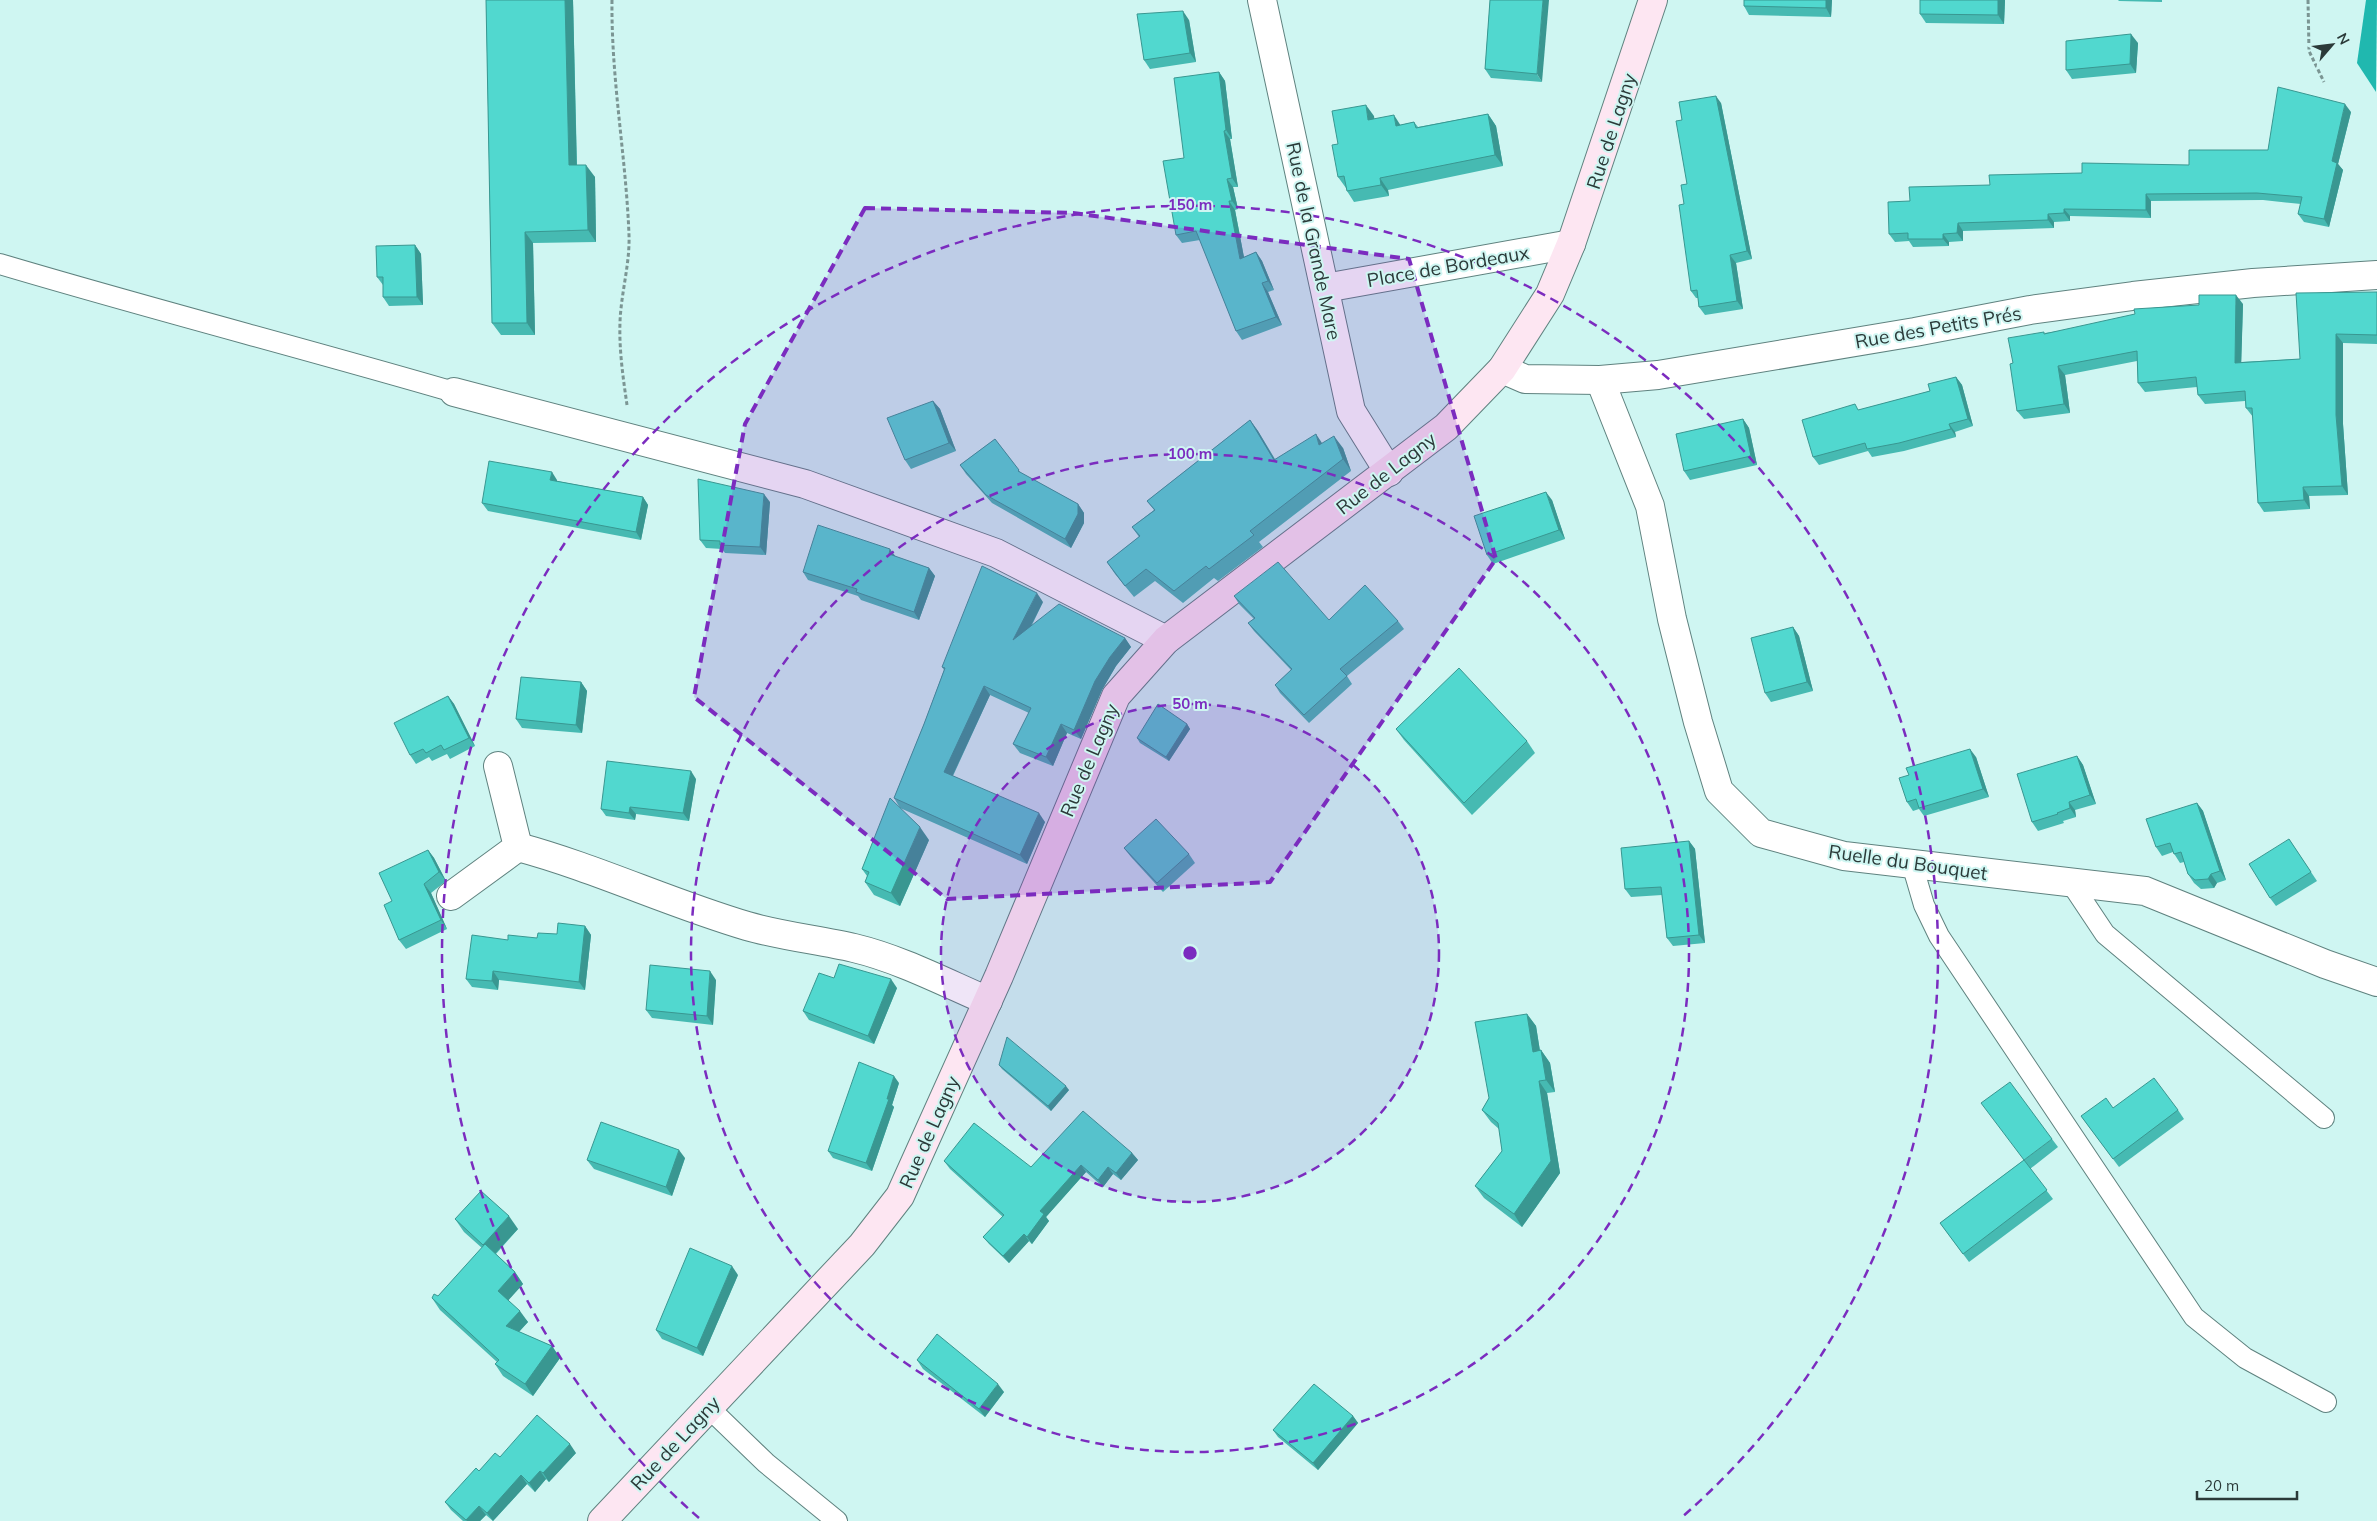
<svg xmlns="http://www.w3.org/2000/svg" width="2377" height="1521" font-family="Mulish,sans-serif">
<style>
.water{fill:#20b8af}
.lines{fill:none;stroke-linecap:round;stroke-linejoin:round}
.service-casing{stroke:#5f827f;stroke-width:22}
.minor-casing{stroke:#5f827f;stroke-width:30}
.secondary-casing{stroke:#5f827f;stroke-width:30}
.path{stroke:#7b9593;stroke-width:3;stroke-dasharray:4 2.5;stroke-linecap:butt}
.service{stroke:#fff;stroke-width:20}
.minor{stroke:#fff;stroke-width:28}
.secondary{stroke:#fde6f2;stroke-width:28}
.wall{fill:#46bab2}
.shaded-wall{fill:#399791}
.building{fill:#51d8cf;stroke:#399791}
.marked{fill:#7b2cbf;fill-opacity:0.2;stroke:#7b2cbf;stroke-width:4;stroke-dasharray:10 6;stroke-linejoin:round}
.ring{fill:none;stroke:#7b2cbf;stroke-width:2.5;stroke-dasharray:9 6}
.labels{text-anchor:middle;stroke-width:4;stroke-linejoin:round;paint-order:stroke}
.street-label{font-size:19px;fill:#2b3a39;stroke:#cff6f2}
.centre{fill:#7b2cbf;stroke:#cff6f2;stroke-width:2.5}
.ring-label{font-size:15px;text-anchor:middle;font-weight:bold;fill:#7b2cbf;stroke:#cff6f2;stroke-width:4;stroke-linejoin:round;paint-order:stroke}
</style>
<rect width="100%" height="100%" fill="#cff6f2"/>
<polygon class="water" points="2366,0 2377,0 2376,92 2357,63"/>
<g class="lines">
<g class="service-casing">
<g id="service">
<path d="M0,264C151,309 303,348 454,392"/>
<polyline points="1912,864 1924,905 1939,936 2194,1317 2245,1358 2326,1402"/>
<polyline points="2071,883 2105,934 2324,1118"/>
<polyline points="708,1407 766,1463 837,1521"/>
</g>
</g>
<g class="minor-casing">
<g id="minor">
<polyline points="1262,0 1351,411 1389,472"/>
<polyline points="1325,288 1571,244"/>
<polyline points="1502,369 1525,379 1600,380 1658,375 1915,332 2030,310 2133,296 2253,283 2377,275"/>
<polyline points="1600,380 1650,506 1672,619 1698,722 1719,791 1761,833 1844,856 2145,891 2325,964 2377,982"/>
<polyline points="454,392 805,484 996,553 1166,640"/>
<path d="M518,847C596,868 669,903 747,926C782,936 819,940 854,948C900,959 944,982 988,1001"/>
<polyline points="451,896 518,847 498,766"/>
</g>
</g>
<g class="secondary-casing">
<polyline id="secondary" points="602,1521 862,1245 900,1196 999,976 1116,696 1166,640 1446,427 1502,369 1550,294 1571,244 1653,0"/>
</g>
<g class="path">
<path d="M612,0C611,79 626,156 629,235C630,264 621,293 620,322C619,350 623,377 627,405"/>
<polyline points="2308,0 2309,51 2324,82"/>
</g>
<use href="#service" class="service"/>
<use href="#minor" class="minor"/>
<use href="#secondary" class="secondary"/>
</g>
<g class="wall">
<polygon points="486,0 573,0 577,165 595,177 596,242 533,243 535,335 501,335 492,323"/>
<polygon points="1490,0 1542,82 1491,78 1485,69"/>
<polygon points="1832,0 1831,17 1749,15 1744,6"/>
<polygon points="2005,0 2004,24 1926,23 1920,14"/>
<polygon points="2118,0 2162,0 2162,2 2119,1"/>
<polygon points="1189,20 1196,62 1150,69 1144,60"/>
<polygon points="2138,43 2136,73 2072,79 2066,70"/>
<polygon points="1219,72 1225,81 1232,139 1230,139 1238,187 1233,187 1238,209 1235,210 1244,257 1256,252 1262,261 1274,290 1268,292 1282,325 1242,340 1236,331 1200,240 1182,243 1176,235"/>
<polygon points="1721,103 1752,259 1736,263 1743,309 1705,315 1699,307 1698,298 1696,298 1691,291 1684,204 1687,184 1682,120"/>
<polygon points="2351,112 2338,164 2343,170 2329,227 2304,222 2298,214 2301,204 2263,200 2151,201 2151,218 2070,216 2070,221 2054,222 2054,228 1963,231 1963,241 1949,242 1949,246 1913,247 1909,241 1895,242 1889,234 1910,201 1990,185 2082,173 2189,165 2268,150"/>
<polygon points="1488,114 1496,126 1503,166 1388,190 1389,196 1354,202 1347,191 1346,188 1338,177 1338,144 1374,116 1374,119 1400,125 1414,122 1418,127"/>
<polygon points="415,245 421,254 423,305 389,306 383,297 383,285 377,277"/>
<polygon points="2377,292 2377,344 2343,343 2343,424 2348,495 2309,496 2310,509 2264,512 2258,503 2253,417 2246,408 2245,401 2205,404 2198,395 2197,387 2145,392 2138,383 2137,361 2065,375 2070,413 2024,419 2017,411 2045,333 2243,304 2241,362 2300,359"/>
<polygon points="1956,377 1962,385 1973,426 1955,432 1956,437 1904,451 1872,457 1868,451 1819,465 1813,457 1859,410 1930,391"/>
<polygon points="933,401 940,409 956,451 911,469 905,460"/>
<polygon points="1743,419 1749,428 1757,465 1690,480 1684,471"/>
<polygon points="1250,420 1258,431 1275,459 1322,444 1343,448 1351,471 1259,542 1263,547 1218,581 1214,578 1183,603 1155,581 1134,597 1115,574 1107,562 1139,537 1132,527 1154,510 1147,501"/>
<polygon points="995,439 1021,473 1078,504 1084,513 1084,523 1071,548 992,503 966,474 960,465"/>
<polygon points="557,480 557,481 643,497 648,505 641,540 488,511 482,503"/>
<polygon points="1552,500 1565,539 1493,564 1487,555"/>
<polygon points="770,502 766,555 725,553 722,549 706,548 700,540"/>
<polygon points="896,557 929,568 935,576 919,620 861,600 858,596 808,580 803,572"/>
<polygon points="1234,596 1329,620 1398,621 1404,629 1347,676 1352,684 1309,723 1280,693 1275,685 1291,670 1254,631 1248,623 1254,619 1239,604"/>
<polygon points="1043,602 1032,625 1125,638 1131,647 1116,666 1102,690 1081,739 1067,733 1053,766 1020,753 1013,744 1029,713 990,695 953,776 1045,822 1027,864 900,808 894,798 924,724 944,670 942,667"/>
<polygon points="1793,627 1799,636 1813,691 1771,702 1765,693"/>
<polygon points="581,682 587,691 582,733 522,728 516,719"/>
<polygon points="448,696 454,704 475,746 450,759 447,754 432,761 429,757 416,764 410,755"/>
<polygon points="1187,724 1190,729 1169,761 1140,743 1137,738"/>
<polygon points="1396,729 1527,741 1535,753 1472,815 1404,740"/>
<polygon points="2077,756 2083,765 2096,804 2075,810 2076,817 2063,821 2064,823 2038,831 2032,822"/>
<polygon points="1976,757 1989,797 1924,816 1919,809 1913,811 1907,802"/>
<polygon points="696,779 689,821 636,814 635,820 606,816 601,809"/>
<polygon points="2197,803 2203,811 2226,880 2217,883 2214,888 2201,889 2194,883 2188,874 2184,862 2180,863 2173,852 2162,856 2156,847"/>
<polygon points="2289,839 2317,881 2276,906 2270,898"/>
<polygon points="929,840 900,906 874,895 865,882 867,876 862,869"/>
<polygon points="1689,841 1695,849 1705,943 1673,946 1667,938 1662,895 1631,897 1625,889"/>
<polygon points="1124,848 1189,854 1195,863 1163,892 1131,857"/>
<polygon points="428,850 434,858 446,881 431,893 447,929 406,949 399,940 392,901"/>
<polygon points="585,926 591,935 585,990 499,980 498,990 472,987 466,979 508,940 537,938 557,934"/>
<polygon points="834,978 897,988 874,1044 809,1020 803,1011"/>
<polygon points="716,980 713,1025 652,1018 646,1010"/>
<polygon points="1527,1014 1536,1026 1540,1051 1541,1050 1550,1063 1555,1092 1547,1093 1560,1173 1522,1227 1484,1198 1475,1186 1502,1151 1499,1129 1491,1122 1482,1110 1489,1098"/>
<polygon points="999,1065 1069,1090 1051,1111 1002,1069"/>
<polygon points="899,1083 892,1105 894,1107 872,1171 833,1158 828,1151"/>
<polygon points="2113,1108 2178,1110 2184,1119 2119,1167 2081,1116"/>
<polygon points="2052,1139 2058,1147 2030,1169 2053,1199 1969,1262 1940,1223"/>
<polygon points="1132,1153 1138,1160 1121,1180 1113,1174 1103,1187 1086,1172 1046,1217 1049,1221 1032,1244 1029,1241 1009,1263 989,1244 983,1237 1003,1217 950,1169 944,1161 1031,1167"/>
<polygon points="685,1158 672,1196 594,1169 587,1160"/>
<polygon points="455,1219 518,1229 496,1254 515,1272 523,1284 508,1300 528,1322 519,1332 552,1346 560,1358 533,1396 503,1376 495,1364 497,1362 440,1310 432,1298 438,1296 482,1248 464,1232"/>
<polygon points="738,1275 703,1356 662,1339 656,1330"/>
<polygon points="917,1360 1004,1392 985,1417 923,1369"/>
<polygon points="1353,1416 1358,1423 1318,1470 1278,1437 1273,1430"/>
<polygon points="576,1453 549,1482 546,1479 535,1492 527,1484 493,1521 486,1515 480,1521 463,1521 451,1510 445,1502 479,1471 500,1457"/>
</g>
<g class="shaded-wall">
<polygon points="565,0 573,0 577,177 569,165"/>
<polygon points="1543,0 1549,0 1542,82 1537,74"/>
<polygon points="1826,0 1832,0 1831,17 1826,8"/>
<polygon points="1998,0 2005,0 2004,24 1998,15"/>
<polygon points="1183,11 1189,20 1196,62 1190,53"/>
<polygon points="2131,34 2138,43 2136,73 2130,64"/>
<polygon points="1219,72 1225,81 1232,139 1226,130"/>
<polygon points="1716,96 1721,103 1752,259 1747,251"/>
<polygon points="2345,104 2351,112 2338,164 2343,170 2329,227 2324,219 2332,161"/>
<polygon points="1366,105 1374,116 1376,131 1368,120"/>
<polygon points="1488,114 1496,126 1503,166 1495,155"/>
<polygon points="1394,115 1401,126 1396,126"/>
<polygon points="1224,131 1230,139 1238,187 1232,178"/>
<polygon points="586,165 595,177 596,242 588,230"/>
<polygon points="1380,178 1388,190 1389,196 1381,185"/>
<polygon points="1227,179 1233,187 1238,209 1232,201"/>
<polygon points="2146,194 2151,201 2151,218 2146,210"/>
<polygon points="1229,201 1235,210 1246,268 1240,259"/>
<polygon points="2064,209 2070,216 2070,221 2064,213"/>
<polygon points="2048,214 2054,222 2054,228 2048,220"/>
<polygon points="1958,223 1963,231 1963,241 1957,233"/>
<polygon points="525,232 533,243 535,335 527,323"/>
<polygon points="1943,234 1949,242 1949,246 1943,239"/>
<polygon points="415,245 421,254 423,305 417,297"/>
<polygon points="1256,252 1262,261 1274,290 1268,281"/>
<polygon points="1730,255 1736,263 1743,309 1737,301"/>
<polygon points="1262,283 1268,292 1282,325 1276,317"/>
<polygon points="2236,295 2243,304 2241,372 2235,363"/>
<polygon points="2336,334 2343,343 2343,424 2348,495 2342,486 2336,415"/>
<polygon points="2058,366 2065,375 2070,413 2064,404"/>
<polygon points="1956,377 1962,385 1973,426 1968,419"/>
<polygon points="933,401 940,409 956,451 949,443"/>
<polygon points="1743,419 1749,428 1757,465 1751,456"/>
<polygon points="1250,420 1258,431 1282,472 1274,460"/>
<polygon points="1949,424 1955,432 1956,437 1951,429"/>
<polygon points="1316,434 1324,446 1319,445"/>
<polygon points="1334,436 1343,448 1351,471 1343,459"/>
<polygon points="552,472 557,480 556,488 550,480"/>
<polygon points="2303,487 2309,496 2310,509 2304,500"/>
<polygon points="1546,492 1552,500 1565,539 1559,530"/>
<polygon points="764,494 770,502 766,555 760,547"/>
<polygon points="643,497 648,505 641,540 636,532"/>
<polygon points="1078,504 1084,513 1084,523 1071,548 1065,539"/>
<polygon points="890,549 896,557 889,554"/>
<polygon points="929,568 935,576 919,620 914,612"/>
<polygon points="1037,593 1043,602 1019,649 1013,640"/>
<polygon points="1793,627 1799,636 1813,691 1807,682"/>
<polygon points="1125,638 1131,647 1116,666 1102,690 1081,739 1074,730 1095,681 1110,657"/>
<polygon points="581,682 587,691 582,733 576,725"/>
<polygon points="984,686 990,695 950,781 944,772"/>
<polygon points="448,696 454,704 475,746 469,738"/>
<polygon points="1061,724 1067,733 1053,766 1046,757"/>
<polygon points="1187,724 1190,729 1169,761 1166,757"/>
<polygon points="1970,749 1976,757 1989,797 1983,789"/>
<polygon points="2077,756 2083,765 2096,804 2090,795"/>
<polygon points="691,771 696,779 689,821 683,813"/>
<polygon points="2069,802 2075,810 2076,817 2070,808"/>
<polygon points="2197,803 2203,811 2226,880 2220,871"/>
<polygon points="630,807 636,814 635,820 629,813"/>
<polygon points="1039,813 1045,822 1027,864 1020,855"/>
<polygon points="920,827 929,840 900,906 891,893"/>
<polygon points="1689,841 1695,849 1705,943 1699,935"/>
<polygon points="428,850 434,858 446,881 439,872"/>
<polygon points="2211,874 2217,883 2214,888 2208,879"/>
<polygon points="424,884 431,893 447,929 441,920"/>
<polygon points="585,926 591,935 585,990 579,982"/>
<polygon points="493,971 499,980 498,990 492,981"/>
<polygon points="710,971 716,980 713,1025 707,1016"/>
<polygon points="891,979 897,988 874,1044 868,1036"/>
<polygon points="1527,1014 1536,1026 1542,1064 1533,1052"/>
<polygon points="1541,1050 1550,1063 1555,1092 1546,1080"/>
<polygon points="894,1076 899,1083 892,1105 894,1107 872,1171 866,1163"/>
<polygon points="1539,1081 1547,1093 1560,1173 1522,1227 1514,1214"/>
<polygon points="1066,1086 1069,1090 1051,1111 1048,1106"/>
<polygon points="679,1150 685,1158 672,1196 666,1187"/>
<polygon points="1132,1153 1138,1160 1121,1180 1116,1173"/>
<polygon points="1081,1165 1086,1172 1046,1217 1049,1221 1032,1244 1027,1237 1040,1211"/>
<polygon points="1108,1167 1113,1174 1103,1187 1098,1180"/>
<polygon points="509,1216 518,1229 492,1257 483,1245"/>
<polygon points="1024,1234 1029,1241 1009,1263 1003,1256"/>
<polygon points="732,1266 738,1275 703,1356 697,1348"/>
<polygon points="515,1272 523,1284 506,1303 498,1291"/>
<polygon points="520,1311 528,1322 514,1337 506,1326"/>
<polygon points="552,1346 560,1358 533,1396 525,1384"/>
<polygon points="998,1384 1004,1392 985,1417 979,1409"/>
<polygon points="1353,1416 1358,1423 1318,1470 1313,1463"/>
<polygon points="570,1444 576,1453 549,1482 543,1473"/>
<polygon points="540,1471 546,1479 535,1492 529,1483"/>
<polygon points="521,1475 527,1484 493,1521 487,1513"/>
<polygon points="479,1506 486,1515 480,1521 467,1521 466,1520"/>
</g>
<g class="building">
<polygon points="486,0 565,0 569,165 586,165 588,230 525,232 527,323 492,323"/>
<polygon points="1490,0 1543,0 1537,74 1485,69"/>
<polygon points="1744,0 1826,0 1826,8 1744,6"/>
<polygon points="1920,0 1998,0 1998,15 1920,14"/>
<polygon points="1183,11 1190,53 1144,60 1137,14"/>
<polygon points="2131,34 2130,64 2066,70 2066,41"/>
<polygon points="1219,72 1226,130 1224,131 1232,178 1227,179 1232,201 1229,201 1240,259 1256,252 1268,281 1262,283 1276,317 1236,331 1196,231 1176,235 1163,161 1184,158 1174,78"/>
<polygon points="2278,87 2345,104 2332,161 2337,163 2324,219 2298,214 2302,197 2257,193 2146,194 2146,210 2064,209 2064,213 2048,214 2048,220 1958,223 1957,233 1943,234 1943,239 1908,239 1908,233 1889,234 1888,202 1910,201 1909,187 1990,185 1989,175 2082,173 2082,163 2189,165 2189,150 2268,150"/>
<polygon points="1716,96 1747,251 1730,255 1737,301 1699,307 1697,290 1691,291 1679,205 1684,204 1681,185 1687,184 1676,121 1682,120 1679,102"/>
<polygon points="1366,105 1368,120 1394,115 1396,126 1414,122 1416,128 1488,114 1495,155 1380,178 1381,185 1347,191 1344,176 1338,177 1332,145 1338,144 1332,111"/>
<polygon points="415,245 417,297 383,297 383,277 377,277 376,246"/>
<polygon points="2377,292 2377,335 2336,334 2336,415 2342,486 2303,487 2304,500 2258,503 2252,408 2246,408 2245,391 2198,395 2196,377 2138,383 2137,351 2058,366 2064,404 2017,411 2010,364 2013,363 2008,338 2044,332 2044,334 2135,314 2134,309 2199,305 2199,295 2236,295 2235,363 2300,359 2296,293"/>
<polygon points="1956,377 1968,419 1949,424 1951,429 1899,443 1867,449 1865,443 1813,457 1802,420 1855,404 1858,410 1930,391 1928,384"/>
<polygon points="933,401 949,443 905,460 887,418"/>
<polygon points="1743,419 1751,456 1684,471 1676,434"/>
<polygon points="1250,420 1274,460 1316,434 1319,445 1334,436 1343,459 1250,531 1254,535 1209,569 1206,566 1174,591 1146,569 1125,586 1107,562 1140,536 1132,527 1155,510 1147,501"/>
<polygon points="995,439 1019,470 1018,471 1078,504 1078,514 1065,539 986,495 960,465"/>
<polygon points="489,461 552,472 550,480 643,497 636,532 482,503"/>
<polygon points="698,479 764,494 760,547 720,545 720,541 700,540"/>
<polygon points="1546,492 1559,530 1487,555 1474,516"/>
<polygon points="818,525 890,549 889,554 929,568 914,612 856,592 857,589 803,572"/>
<polygon points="1278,562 1329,620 1365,585 1398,621 1340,669 1347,676 1304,715 1275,685 1292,669 1248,623 1255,618 1234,596"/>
<polygon points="982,566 1037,593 1013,640 1059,604 1125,638 1110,657 1095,681 1074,730 1061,724 1046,757 1013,744 1031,708 984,686 944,772 1039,813 1020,855 894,798 924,724 945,668 942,667"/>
<polygon points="1793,627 1807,682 1765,693 1751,638"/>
<polygon points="1459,668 1527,741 1464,803 1396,729"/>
<polygon points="521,677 581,682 576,725 516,719"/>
<polygon points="448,696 469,738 444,750 441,745 426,753 423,749 410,755 394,723"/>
<polygon points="1158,704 1187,724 1166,757 1137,738"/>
<polygon points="1970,749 1983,789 1919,808 1916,799 1907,802 1899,778 1909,775 1906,768"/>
<polygon points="2077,756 2090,795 2069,802 2070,808 2057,813 2058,814 2032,822 2017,774"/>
<polygon points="607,761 691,771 683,813 630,807 629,813 601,809"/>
<polygon points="890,798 920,827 891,893 865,882 869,872 862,869"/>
<polygon points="2197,803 2220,871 2211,874 2208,879 2195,880 2188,874 2181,852 2174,854 2170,843 2156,847 2146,819"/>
<polygon points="1156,819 1189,854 1157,883 1124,848"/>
<polygon points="2289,839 2311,872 2270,898 2249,864"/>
<polygon points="1689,841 1699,935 1667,938 1661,887 1625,889 1621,848"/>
<polygon points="428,850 439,872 424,884 441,920 399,940 384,905 392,901 379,873"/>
<polygon points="558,923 585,926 579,982 493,971 492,981 466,979 472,935 508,940 508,935 537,938 538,933 557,934"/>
<polygon points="839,964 891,979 868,1036 803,1011 819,973 834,978"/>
<polygon points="650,965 710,971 707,1016 646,1010"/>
<polygon points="1527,1014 1533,1052 1541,1050 1546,1080 1539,1081 1551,1161 1514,1214 1475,1186 1502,1151 1498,1123 1482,1110 1489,1098 1475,1022"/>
<polygon points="1007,1037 1066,1086 1048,1106 999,1065"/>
<polygon points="859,1062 894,1076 887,1099 889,1099 866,1163 828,1151"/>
<polygon points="2154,1078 2178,1110 2113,1159 2081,1116 2106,1098 2113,1108"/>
<polygon points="2010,1082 2052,1139 2024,1160 1981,1103"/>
<polygon points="1083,1111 1132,1153 1116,1173 1108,1167 1098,1180 1081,1165 1040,1211 1044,1214 1027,1237 1024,1234 1003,1256 983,1237 1004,1215 944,1161 974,1123 1031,1167"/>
<polygon points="601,1122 679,1150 666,1187 587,1160"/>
<polygon points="2024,1160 2047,1190 1963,1254 1940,1223"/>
<polygon points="481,1191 509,1216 483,1245 455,1219"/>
<polygon points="485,1244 515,1272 498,1291 520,1311 506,1326 552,1346 525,1384 495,1364 499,1360 432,1298 434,1294 438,1296"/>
<polygon points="690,1248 732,1266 697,1348 656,1330"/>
<polygon points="937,1334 998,1384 979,1409 917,1360"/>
<polygon points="1314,1384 1353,1416 1313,1463 1273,1430"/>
<polygon points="537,1415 570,1444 543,1473 540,1471 529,1483 521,1475 487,1513 479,1506 466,1520 445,1502 476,1468 479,1471 495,1453 500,1457"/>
</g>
<path class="marked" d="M865,208L1073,213L1409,259L1496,559L1270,882L947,899L694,697L745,424Z"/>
<circle cx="1190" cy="953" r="249" fill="#7b2cbf" fill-opacity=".12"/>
<g class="ring">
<circle cx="1190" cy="953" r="249"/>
<circle cx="1190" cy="953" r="499"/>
<path d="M699 1518A748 748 0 1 1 1681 1518"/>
</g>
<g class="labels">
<g class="street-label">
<text transform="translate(1611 131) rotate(-72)" y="7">Rue de Lagny</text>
<text transform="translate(1314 241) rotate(78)" y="7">Rue de la Grande Mare</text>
<text transform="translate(1448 266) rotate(-10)" y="7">Place de Bordeaux</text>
<text transform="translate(1938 327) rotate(-10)" y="7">Rue des Petits Prés</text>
<text transform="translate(1386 473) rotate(-38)" y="7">Rue de Lagny</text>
<text transform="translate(1089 760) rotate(-67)" y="7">Rue de Lagny</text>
<text transform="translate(1908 862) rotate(8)" y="7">Ruelle du Bouquet</text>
<text transform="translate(929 1132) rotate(-66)" y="7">Rue de Lagny</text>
<text transform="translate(675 1443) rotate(-47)" y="7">Rue de Lagny</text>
</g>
</g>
<circle cx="1190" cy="953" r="8" class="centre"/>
<g class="ring-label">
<text x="1190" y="210">150 m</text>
<text x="1190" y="459">100 m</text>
<text x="1190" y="709">50 m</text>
</g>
<g transform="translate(2332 45) rotate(62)" stroke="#cff6f2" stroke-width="4" paint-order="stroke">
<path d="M0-4L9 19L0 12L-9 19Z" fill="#2b3a39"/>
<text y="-8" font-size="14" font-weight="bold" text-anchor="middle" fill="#2b3a39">N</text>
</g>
<path d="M2197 1491v8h100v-8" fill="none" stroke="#2b3a39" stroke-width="2.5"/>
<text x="2204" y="1491" font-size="15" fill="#2b3a39" stroke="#cff6f2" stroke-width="4" paint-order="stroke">20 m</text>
</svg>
